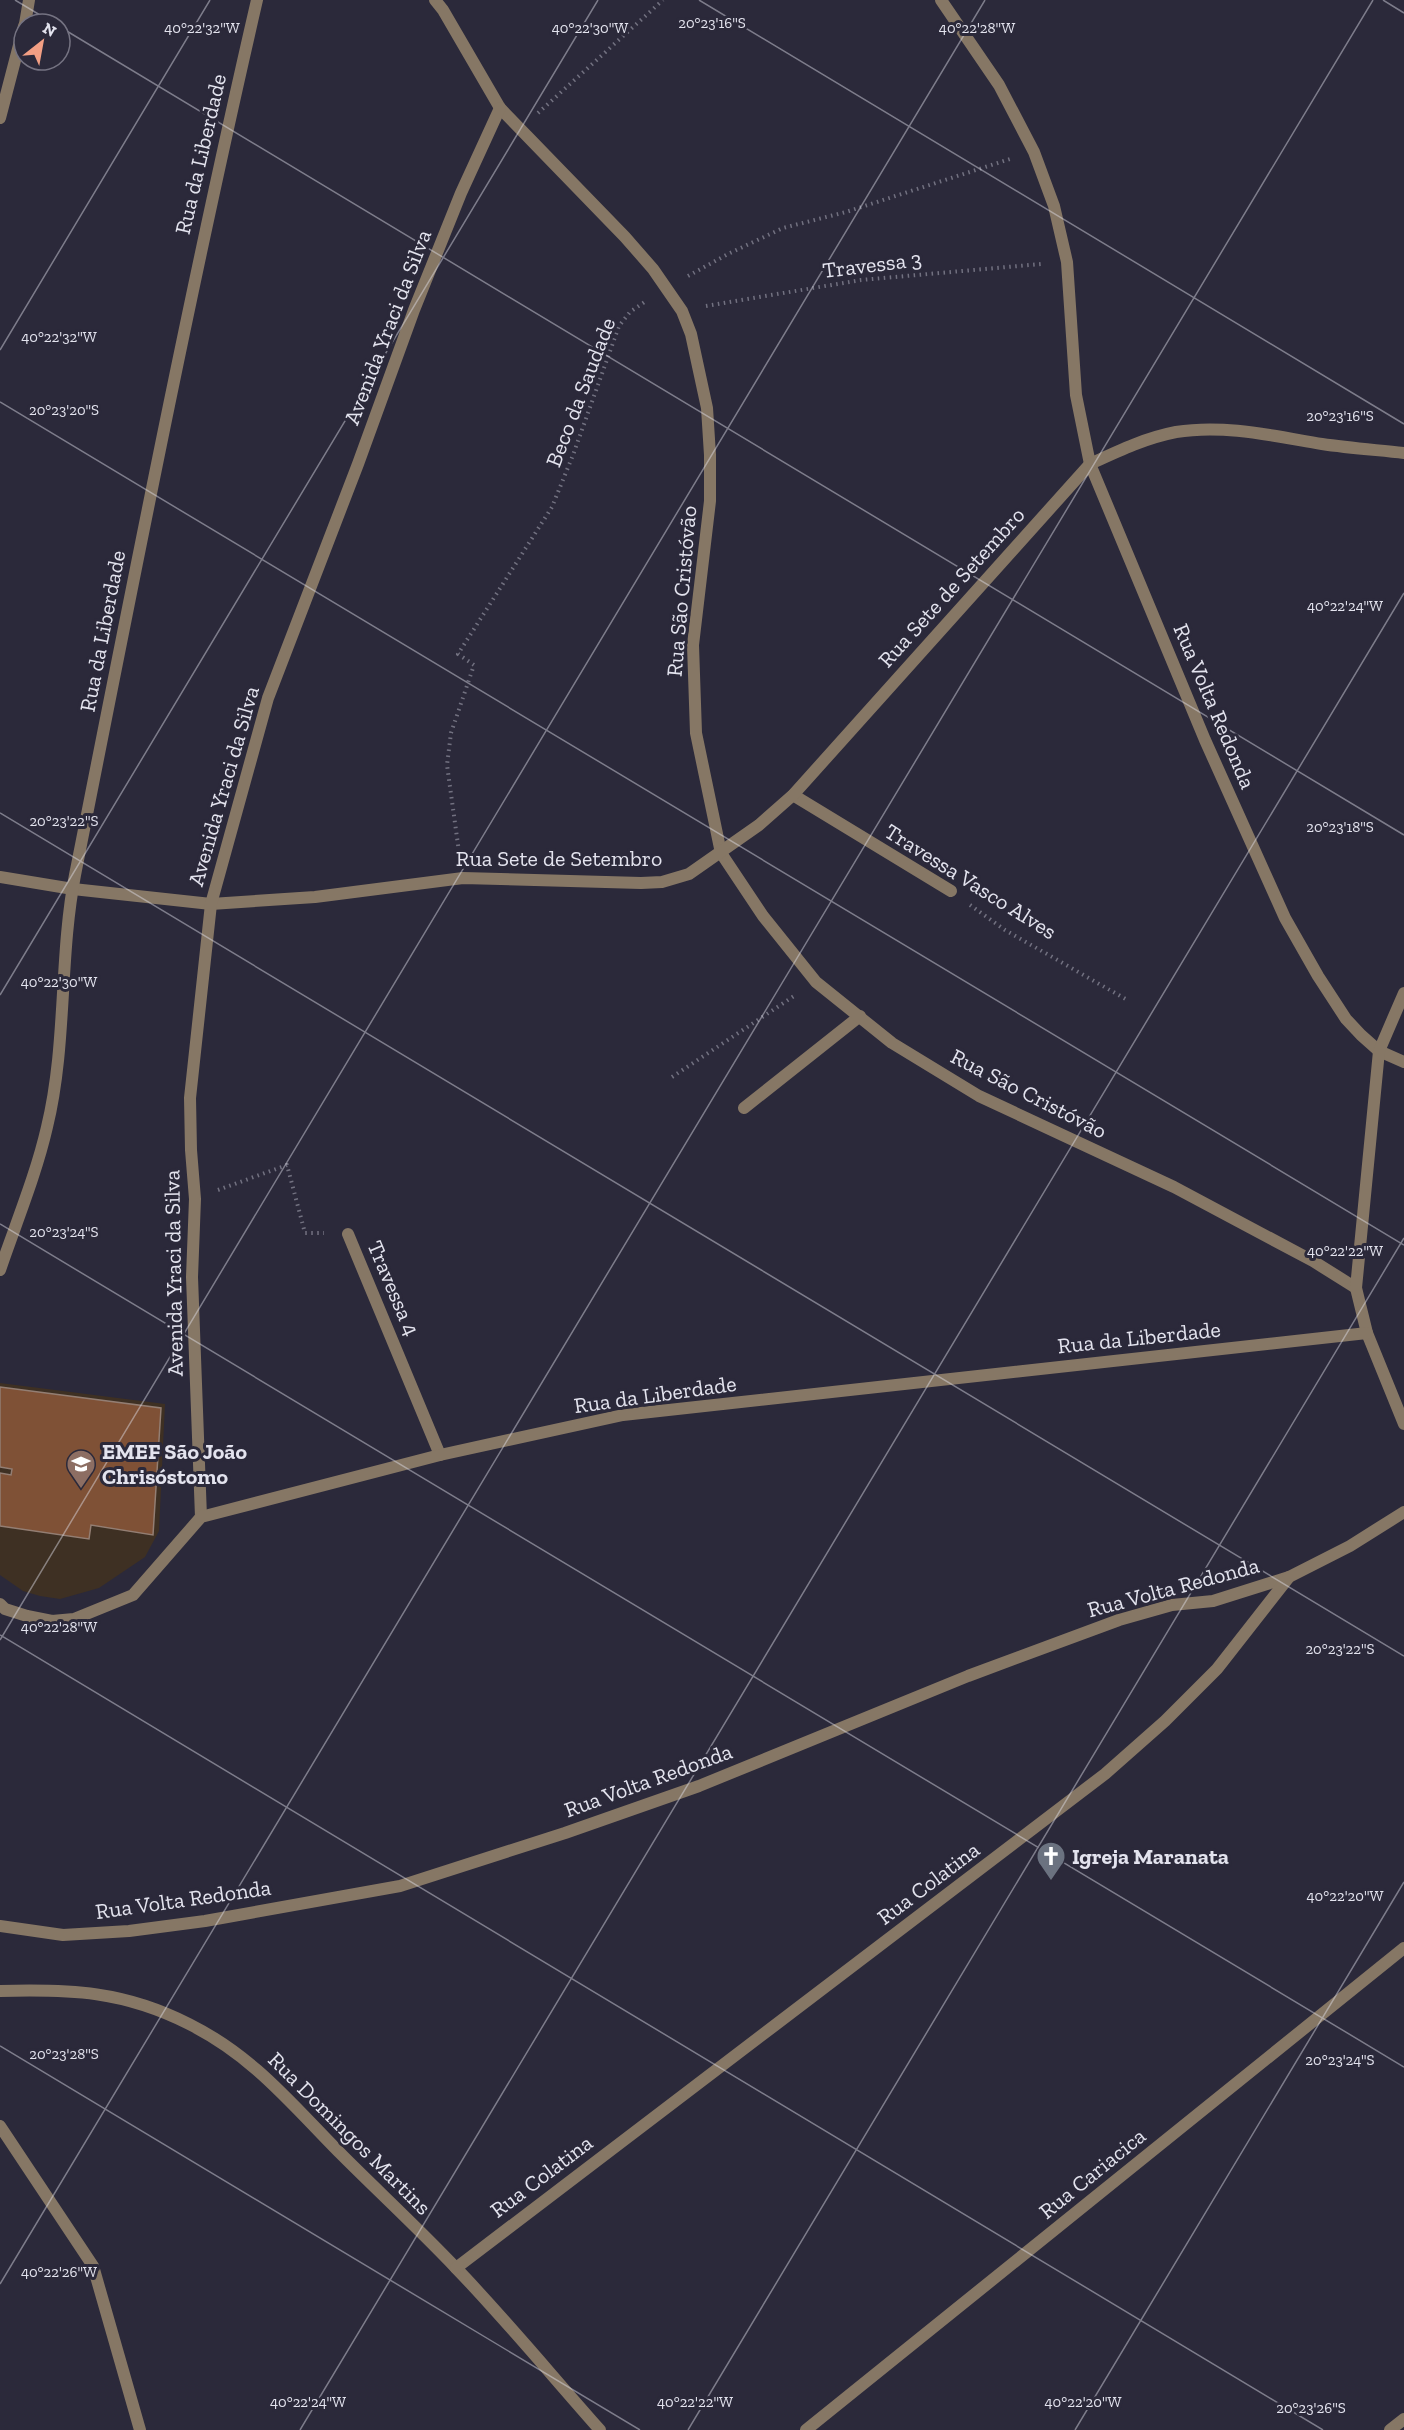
<svg xmlns="http://www.w3.org/2000/svg" width="1404" height="2430" font-family="'Zilla Slab',serif">
<style>
.education{fill:#3e3023}
.building{fill:#7f5136;stroke:#937e73;stroke-width:1.5}
.lines{fill:none;stroke-linecap:round;stroke-linejoin:round}
.path{stroke:#727180;stroke-width:4;stroke-dasharray:1.5 4.5;stroke-linecap:butt}
.service{stroke:#867765;stroke-width:12}
.minor{stroke:#867765;stroke-width:12}
.ticks{fill:none;stroke:#e3e3ee;stroke-width:1.5;stroke-opacity:0.45}
.labels{text-anchor:middle;stroke-width:6;stroke-linejoin:round;paint-order:stroke}
.street-label{font-size:22px;fill:#e3e3ee;stroke:#2b293a}
.poi-label{font-size:22px;font-weight:bold;fill:#e3e3ee;stroke:#2b293a;text-anchor:start}
.ticks-label{font-size:15px;text-anchor:middle;fill:#e3e3ee;stroke:#2b293a;stroke-width:6;stroke-linejoin:round;paint-order:stroke}
</style>
<rect width="100%" height="100%" fill="#2b293a"/>
<polygon class="education" points="0,1383 165,1404 159,1531 145,1557 99,1588 60,1599 40,1596 23,1591 0,1575"/>
<polygon class="building" points="0,1387 161,1408 153,1535 91,1525 89,1539 0,1526 0,1473 11,1475 12,1469 0,1467"/>
<g class="lines">
<g class="path">
<polyline points="538,113 663,0"/>
<polyline points="688,276 728,254 783,228 846,212 1010,159"/>
<polyline points="706,306 861,280 1041,264"/>
<polyline points="459,852 447,765 451,733 474,665 458,654 552,507 573,455 619,326 630,312 646,301"/>
<polyline points="970,905 1005,930 1129,1001"/>
<polyline points="672,1077 794,996"/>
<polyline points="218,1190 287,1165 305,1233 324,1233"/>
</g>
<g class="service">
<polyline points="744,1108 860,1016"/>
<polyline points="348,1234 440,1455"/>
</g>
<g class="minor">
<polyline points="435,0 443,10 500,108 625,237 653,269 682,311 691,334 707,408 710,455 710,501 693,645 696,733 721,853 763,916 816,982 892,1043 979,1096 1174,1187 1313,1261 1356,1288"/>
<polyline points="941,0 999,85 1034,152 1054,206 1067,262 1076,395 1090,464 1205,740 1285,918 1318,976 1346,1019 1361,1035 1379,1051 1404,1062"/>
<polyline points="25,24 29,0"/>
<polyline points="0,118 24,26"/>
<polyline points="793,795 951,891"/>
<path d="M0,877L73,889L211,904L315,897L463,878L641,883L662,882L689,874L759,825L793,795L1090,464C1118,451 1145,438 1176,432C1224,424 1274,436 1322,444C1349,448 1377,450 1404,453"/>
<polyline points="1404,993 1379,1051 1356,1288 1367,1333 1404,1424"/>
<path d="M0,1270C16,1223 36,1175 47,1127C67,1045 59,958 75,875C133,582 190,290 257,0"/>
<polyline points="201,1517 192,1277 195,1199 191,1150 190,1098 211,904 268,698 358,464 414,310 461,193 500,108"/>
<polyline points="0,1604 5,1609 27,1616 52,1621 74,1619 133,1595 201,1517 440,1455 623,1415 1367,1333"/>
<polyline points="0,1926 63,1935 129,1931 205,1921 400,1886 565,1833 699,1786 968,1676 1119,1620 1172,1605 1213,1601 1289,1577"/>
<path d="M0,1991C71,1989 124,1991 189,2024C255,2057 293,2106 343,2156C380,2193 419,2229 456,2268C506,2320 552,2376 600,2430"/>
<polyline points="0,2126 93,2266 140,2430"/>
<polyline points="456,2268 1105,1774 1165,1721 1217,1669 1289,1577 1350,1546 1404,1512"/>
<polyline points="806,2430 1404,1948"/>
<polyline points="1390,2430 1404,2419"/>
</g>
</g>
<path class="ticks" d="M15,0L55,24M699,0L1404,424M1383,0L1404,13M60,27L1404,835M0,350L210,0M0,402L1404,1245M0,813L1404,1656M0,995L598,0M0,1224L1404,2067M0,1635L1323,2430M0,1640L985,0M0,2046L640,2430M0,2284L1373,0M300,2430L1404,593M688,2430L1404,1238M1075,2430L1404,1882"/>
<defs>
<g id="school-pin" transform="scale(1.5)"><path d="M0 17L-7.5 6A9.5 9.5 0 1 1 7.5 6Z" fill="#8d6e63" stroke="#2b293a"/><path d="M0-5L7-2L0 1L-7-2ZM-4 1L0 2.5L4 1V4Q0 6-4 4Z" fill="#fff"/></g>
<g id="church-pin" transform="scale(1.5)"><path d="M0 17L-7.5 6A9.5 9.5 0 1 1 7.5 6Z" fill="#6b7280" stroke="#2b293a"/><path d="M-1.2-6h2.4v3.5h3.3v2.4h-3.3V6h-2.4V-.1h-3.3v-2.4h3.3Z" fill="#fff"/></g>
</defs>
<g fill-rule="evenodd">
<use href="#school-pin" x="81" y="1464"/>
<use href="#church-pin" x="1051" y="1856"/>
</g>
<g class="labels">
<g class="street-label">
<text transform="translate(200 154) rotate(-77)" y="8">Rua da Liberdade</text>
<text transform="translate(872 264) rotate(-7)" y="8">Travessa 3</text>
<text transform="translate(387 327) rotate(-69)" y="8">Avenida Yraci da Silva</text>
<text transform="translate(580 392) rotate(-69)" y="8">Beco da Saudade</text>
<text transform="translate(951 587) rotate(-48)" y="8">Rua Sete de Setembro</text>
<text transform="translate(681 591) rotate(-85)" y="8">Rua São Cristóvão</text>
<text transform="translate(102 631) rotate(-79)" y="8">Rua da Liberdade</text>
<text transform="translate(1215 706) rotate(67)" y="8">Rua Volta Redonda</text>
<text transform="translate(223 786) rotate(-74)" y="8">Avenida Yraci da Silva</text>
<text x="559" y="866">Rua Sete de Setembro</text>
<text transform="translate(971 881) rotate(32)" y="8">Travessa Vasco Alves</text>
<text transform="translate(1029 1093) rotate(27)" y="8">Rua São Cristóvão</text>
<text transform="translate(173 1273) rotate(-91)" y="8">Avenida Yraci da Silva</text>
<text transform="translate(394 1288) rotate(67)" y="8">Travessa 4</text>
<text transform="translate(1139 1337) rotate(-6)" y="8">Rua da Liberdade</text>
<text transform="translate(655 1394) rotate(-8)" y="8">Rua da Liberdade</text>
<text transform="translate(1173 1587) rotate(-15)" y="8">Rua Volta Redonda</text>
<text transform="translate(648 1780) rotate(-20)" y="8">Rua Volta Redonda</text>
<text transform="translate(928 1883) rotate(-37)" y="8">Rua Colatina</text>
<text transform="translate(183 1899) rotate(-8)" y="8">Rua Volta Redonda</text>
<text transform="translate(350 2133) rotate(45)" y="8">Rua Domingos Martins</text>
<text transform="translate(1092 2173) rotate(-39)" y="8">Rua Cariacica</text>
<text transform="translate(541 2176) rotate(-37)" y="8">Rua Colatina</text>
</g>
<g class="poi-label">
<text x="102" y="1459">EMEF São João<tspan x="102" dy="25">Chrisóstomo</tspan></text>
<text x="1072" y="1864">Igreja Maranata</text>
</g>
</g>
<g class="ticks-label">
<text x="712" y="28">20°23'16"S</text>
<text x="202" y="33">40°22'32"W</text>
<text x="590" y="33">40°22'30"W</text>
<text x="977" y="33">40°22'28"W</text>
<text x="59" y="342">40°22'32"W</text>
<text x="64" y="415">20°23'20"S</text>
<text x="1340" y="421">20°23'16"S</text>
<text x="1345" y="611">40°22'24"W</text>
<text x="64" y="826">20°23'22"S</text>
<text x="1340" y="832">20°23'18"S</text>
<text x="59" y="987">40°22'30"W</text>
<text x="64" y="1237">20°23'24"S</text>
<text x="1345" y="1256">40°22'22"W</text>
<text x="59" y="1632">40°22'28"W</text>
<text x="1340" y="1654">20°23'22"S</text>
<text x="1345" y="1901">40°22'20"W</text>
<text x="64" y="2059">20°23'28"S</text>
<text x="1340" y="2065">20°23'24"S</text>
<text x="59" y="2277">40°22'26"W</text>
<text x="308" y="2407">40°22'24"W</text>
<text x="695" y="2407">40°22'22"W</text>
<text x="1083" y="2407">40°22'20"W</text>
<text x="1311" y="2413">20°23'26"S</text>
</g>
<g transform="translate(42 42) rotate(31)"><circle r="28" fill="#2b293a" stroke="#757382" stroke-width="1.5"/>
<path d="M0-4.5L10 22L0 15L-10 22Z" fill="#f39f84"/>
<text y="-9" font-size="16" font-weight="bold" text-anchor="middle" fill="#e3e3ee">N</text>
</g>
</svg>
